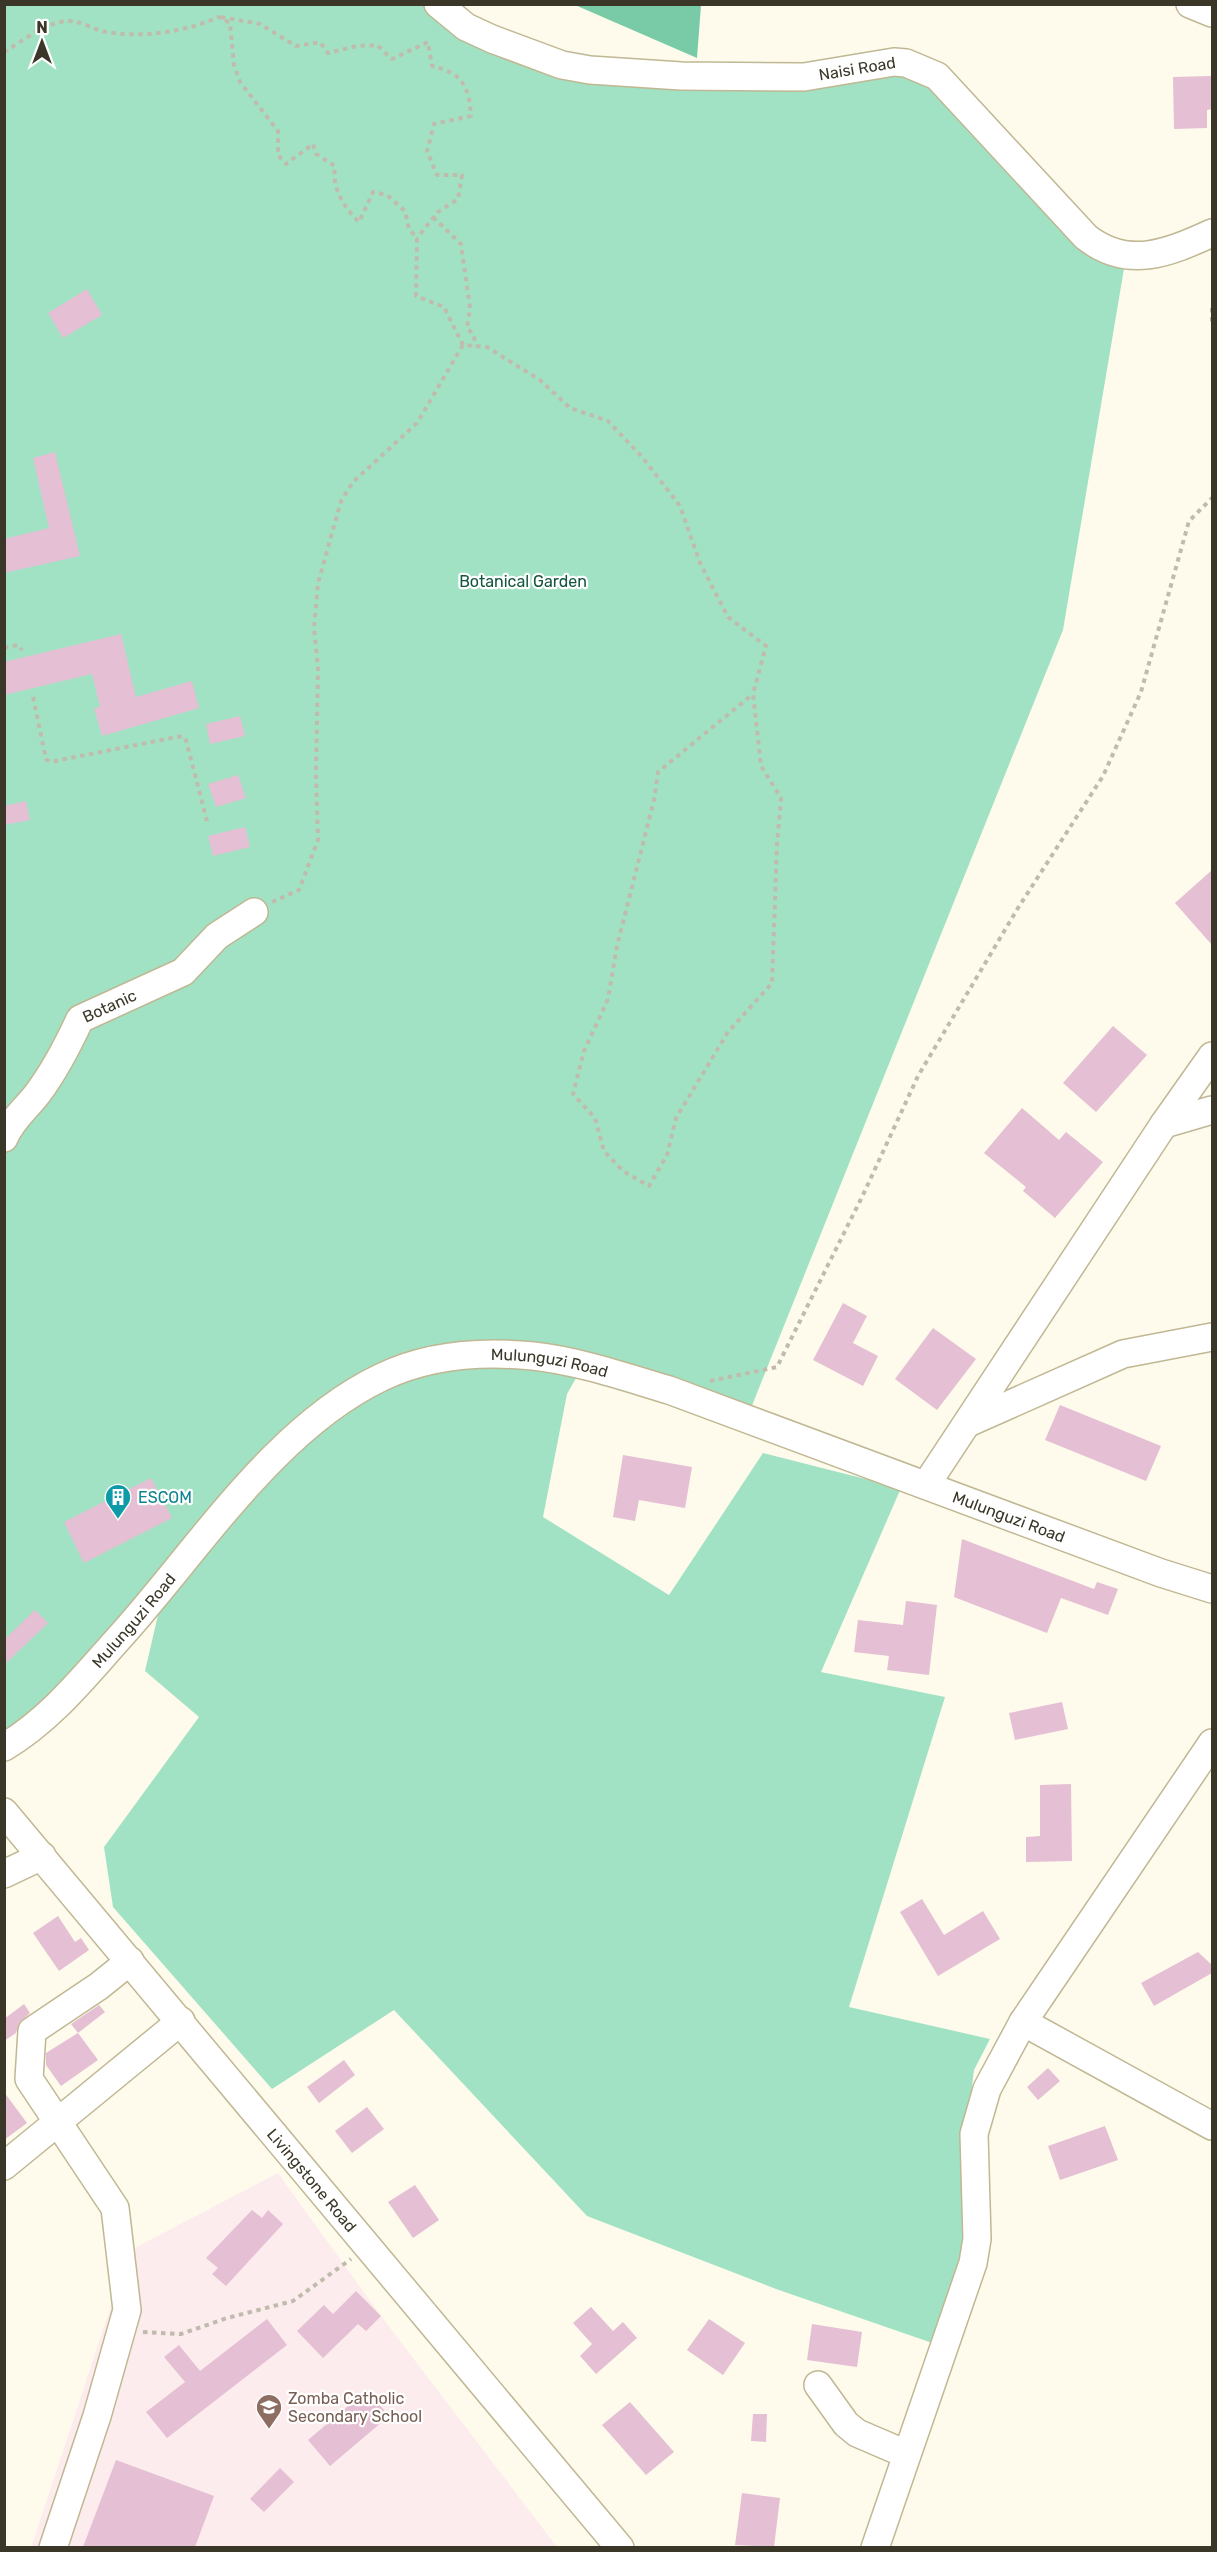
<svg xmlns="http://www.w3.org/2000/svg" width="1217" height="2552" font-family="Rubik,sans-serif">
<style>
.education{fill:#fceced}
.green{fill:#a2e2c4}
.forest{fill:#78cba6}
.building{fill:#e5bfd3}
.lines{fill:none;stroke-linecap:round;stroke-linejoin:round}
.minor-casing{stroke:#c0b793;stroke-width:30}
.path{stroke:#c0bcad;stroke-width:4;stroke-dasharray:4.5 4.5;stroke-linecap:butt}
.minor{stroke:#fff;stroke-width:27}
.labels{text-anchor:middle;stroke-width:4.5;stroke-linejoin:round;paint-order:stroke}
.street-label{font-size:16px;fill:#3b3728;stroke:#fff}
.park-label{font-size:16px;fill:#13553d;stroke:#fff}
.culture-label{font-size:16px;fill:#0d838f;stroke:#fff;text-anchor:start}
.education-label{font-size:16px;fill:#785e54;stroke:#fff;text-anchor:start}
</style>
<rect width="100%" height="100%" fill="#fefbec"/>
<polygon class="education" points="278,2173 381,2316 557,2547 35,2548 32,2545 129,2251"/>
<polygon class="green" points="5,5 448,5 566,64 809,74 894,54 1088,236 1127,251 1063,630 749,1413 588,1357 567,1394 543,1517 669,1595 763,1453 901,1488 821,1672 945,1697 849,2007 990,2039 974,2070 969,2110 966,2239 941,2346 776,2289 587,2216 394,2010 272,2089 113,1907 104,1847 199,1717 145,1671 168,1572 5,1745"/>
<polygon class="forest" points="575,5 701,5 697,58"/>
<g class="building">
<polygon points="1212,76 1212,109 1207,110 1207,128 1174,129 1173,77"/>
<polygon points="87,289 102,315 63,338 48,313"/>
<polygon points="55,452 80,556 4,573 4,539 49,528 33,458"/>
<polygon points="121,634 136,697 192,681 199,708 102,736 94,708 100,707 92,674 4,695 4,662"/>
<polygon points="240,716 245,736 210,744 206,724"/>
<polygon points="238,775 246,798 216,807 208,784"/>
<polygon points="26,801 30,820 4,825 4,806"/>
<polygon points="245,827 250,847 213,856 208,836"/>
<polygon points="1212,870 1212,945 1175,903"/>
<polygon points="1113,1026 1147,1055 1096,1112 1063,1083"/>
<polygon points="1022,1108 1059,1140 1066,1132 1103,1162 1055,1218 1023,1191 1026,1187 984,1153"/>
<polygon points="843,1303 867,1316 853,1343 878,1356 863,1386 813,1360"/>
<polygon points="933,1328 976,1359 937,1410 895,1379"/>
<polygon points="1060,1405 1161,1446 1146,1481 1045,1440"/>
<polygon points="623,1455 692,1467 685,1508 639,1500 635,1521 613,1517"/>
<polygon points="151,1478 172,1518 84,1563 64,1522"/>
<polygon points="962,1539 1094,1589 1097,1582 1118,1589 1108,1615 1061,1598 1047,1633 954,1597"/>
<polygon points="906,1601 937,1605 929,1675 887,1670 889,1656 854,1652 858,1620 903,1625"/>
<polygon points="35,1610 48,1623 4,1665 4,1640"/>
<polygon points="1062,1702 1068,1729 1015,1740 1009,1713"/>
<polygon points="1071,1784 1072,1861 1026,1862 1026,1837 1040,1836 1040,1785"/>
<polygon points="922,1899 944,1935 983,1911 1000,1939 938,1976 900,1912"/>
<polygon points="58,1916 75,1942 81,1938 89,1950 59,1971 33,1933"/>
<polygon points="1198,1952 1212,1965 1212,1973 1154,2006 1141,1983"/>
<polygon points="24,2004 30,2013 19,2023 16,2033 4,2041 4,2019"/>
<polygon points="99,2005 105,2012 78,2033 71,2024"/>
<polygon points="78,2033 98,2060 61,2086 46,2065 46,2053"/>
<polygon points="344,2060 355,2075 319,2103 307,2087"/>
<polygon points="1048,2068 1060,2081 1038,2100 1027,2087"/>
<polygon points="4,2092 27,2123 4,2140"/>
<polygon points="367,2107 384,2129 352,2153 335,2131"/>
<polygon points="1105,2126 1118,2160 1060,2180 1048,2146"/>
<polygon points="415,2185 439,2220 413,2238 388,2202"/>
<polygon points="252,2210 262,2218 268,2210 283,2224 226,2286 212,2274 218,2268 206,2258"/>
<polygon points="356,2291 381,2316 366,2331 358,2324 323,2358 297,2331 324,2305 333,2314"/>
<polygon points="591,2307 613,2331 623,2322 637,2338 596,2374 580,2356 592,2344 573,2323"/>
<polygon points="267,2319 287,2345 167,2438 146,2412 185,2382 164,2357 179,2345 200,2371"/>
<polygon points="709,2319 745,2343 723,2375 687,2350"/>
<polygon points="812,2324 862,2332 857,2367 807,2360"/>
<polygon points="367,2390 389,2416 330,2466 308,2440"/>
<polygon points="630,2402 674,2452 646,2475 602,2425"/>
<polygon points="753,2414 767,2414 766,2442 751,2441"/>
<polygon points="116,2460 214,2496 195,2547 83,2547"/>
<polygon points="280,2468 294,2482 264,2512 250,2499"/>
<polygon points="742,2493 780,2498 774,2547 735,2545"/>
</g>
<g class="lines">
<g class="minor-casing">
<g id="minor">
<path id="s1" d="M438,4L466,27L492,39L562,65L590,70L681,76L804,77L894,62L906,63L937,76L1086,237C1128,270 1168,253 1212,233"/>
<polyline points="1190,4 1212,13"/>
<polyline points="1164,1124 1212,1110"/>
<path id="s2" d="M4,1138C12,1119 26,1109 38,1093C55,1070 68,1045 80,1019L183,972L217,936L254,912"/>
<polyline points="968,1423 1123,1354 1212,1337"/>
<polyline points="926,1485 1164,1124 1212,1056"/>
<path id="s3" d="M4,1747C50,1720 84,1677 119,1638C197,1552 274,1428 382,1377C428,1355 482,1351 533,1356C579,1361 625,1377 669,1390L1161,1573L1212,1589"/>
<path id="s4" d="M4,1812L620,2548"/>
<polyline points="4,1874 42,1856"/>
<polyline points="1023,2022 1212,2126"/>
<polyline points="4,2166 181,2021"/>
<polyline points="818,2385 846,2424 857,2433 906,2454"/>
<polyline points="53,2548 97,2416 127,2310 115,2208 29,2079 32,2031 99,1986 130,1961"/>
<polyline points="875,2548 973,2263 977,2239 974,2134 987,2089 1023,2022 1212,1743"/>
</g>
</g>
<g class="path">
<path d="M221,17L260,24L296,46L320,42L328,53L357,46L377,45L392,59L428,42L432,66C463,73 469,87 471,116L434,124L427,151L437,175H462L458,199L438,212L417,238"/>
<path d="M4,52C23,41 48,20 71,21C82,22 95,30 106,32C144,38 184,32 219,17L230,23L234,65L240,82L278,131V155L286,164L313,144L316,154L335,166C332,189 343,206 359,222L373,192L387,195L405,211L409,229L417,238L416,296L444,307L463,345"/>
<polyline points="433,217 461,244 470,308 467,328 474,335 475,346"/>
<polyline points="1212,308 1212,323"/>
<polyline points="4,648 18,645 22,650"/>
<polyline points="33,697 46,759 50,762 182,736 186,740 207,821"/>
<polyline points="272,902 299,890 318,840 316,774 318,668 314,628 318,583 341,501 353,482 417,423 463,345 487,347 540,380 570,408 608,421 643,458 680,506 700,563 728,617 766,646 753,694 761,766 781,798 777,844 772,983 728,1032 676,1118 667,1155 649,1186 623,1171 604,1151 595,1118 573,1094 584,1051 608,999 617,946 654,800 658,772 753,694"/>
<polyline points="710,1381 777,1367 863,1195 918,1076 1018,908 1103,776 1141,692 1189,521 1212,498"/>
<polyline points="143,2332 181,2334 227,2318 293,2301 351,2259"/>
</g>
<use href="#minor" class="minor"/>
</g>
<defs>
<g id="building-pin" transform="scale(1.35)"><path d="M0 17L-7.5 6A9.5 9.5 0 1 1 7.5 6Z" fill="#0f9aa8" stroke="#fff"/><path d="M-4-6H4V6H1V3H-1V6H-4ZM-2.5-4.3h1.7v1.8h-1.7ZM.8-4.3h1.7v1.8H.8ZM-2.5-1h1.7V.8h-1.7ZM.8-1h1.7V.8H.8Z" fill="#fff"/></g>
<g id="school-pin" transform="scale(1.35)"><path d="M0 17L-7.5 6A9.5 9.5 0 1 1 7.5 6Z" fill="#8d6e63" stroke="#fff"/><path d="M0-5L7-2L0 1L-7-2ZM-4 1L0 2.5L4 1V4Q0 6-4 4Z" fill="#fff"/></g>
</defs>
<g fill-rule="evenodd">
<use href="#building-pin" x="118" y="1497"/>
<use href="#school-pin" x="269" y="2407"/>
</g>
<g class="labels">
<g class="street-label">
<text dy="6" stroke="none"><textPath href="#s1" startOffset="436">Naisi Road</textPath></text>
<text dy="6" stroke="none"><textPath href="#s2" startOffset="174">Botanic</textPath></text>
<text dy="6" stroke="none"><textPath href="#s3" startOffset="704">Mulunguzi Road</textPath></text>
<text dy="6" stroke="none"><textPath href="#s3" startOffset="1190">Mulunguzi Road</textPath></text>
<text dy="6" stroke="none"><textPath href="#s3" startOffset="182">Mulunguzi Road</textPath></text>
<text dy="6" stroke="none"><textPath href="#s4" startOffset="480">Livingstone Road</textPath></text>
</g>
<g class="park-label">
<text x="523" y="587">Botanical Garden</text>
</g>
<g class="culture-label">
<text x="138" y="1503">ESCOM</text>
</g>
<g class="education-label">
<text x="288" y="2404">Zomba Catholic<tspan x="288" dy="18">Secondary School</tspan></text>
</g>
</g>
<rect width="1217" height="2552" fill="none" stroke="#3b3728" stroke-width="12"/>
<g transform="translate(42 42)" stroke="#ffffff" stroke-width="4.5" paint-order="stroke">
<path d="M0-4.5L10 22L0 15L-10 22Z" fill="#3b3728"/>
<text y="-9" font-size="16" font-weight="bold" text-anchor="middle" fill="#3b3728">N</text>
</g>
</svg>
